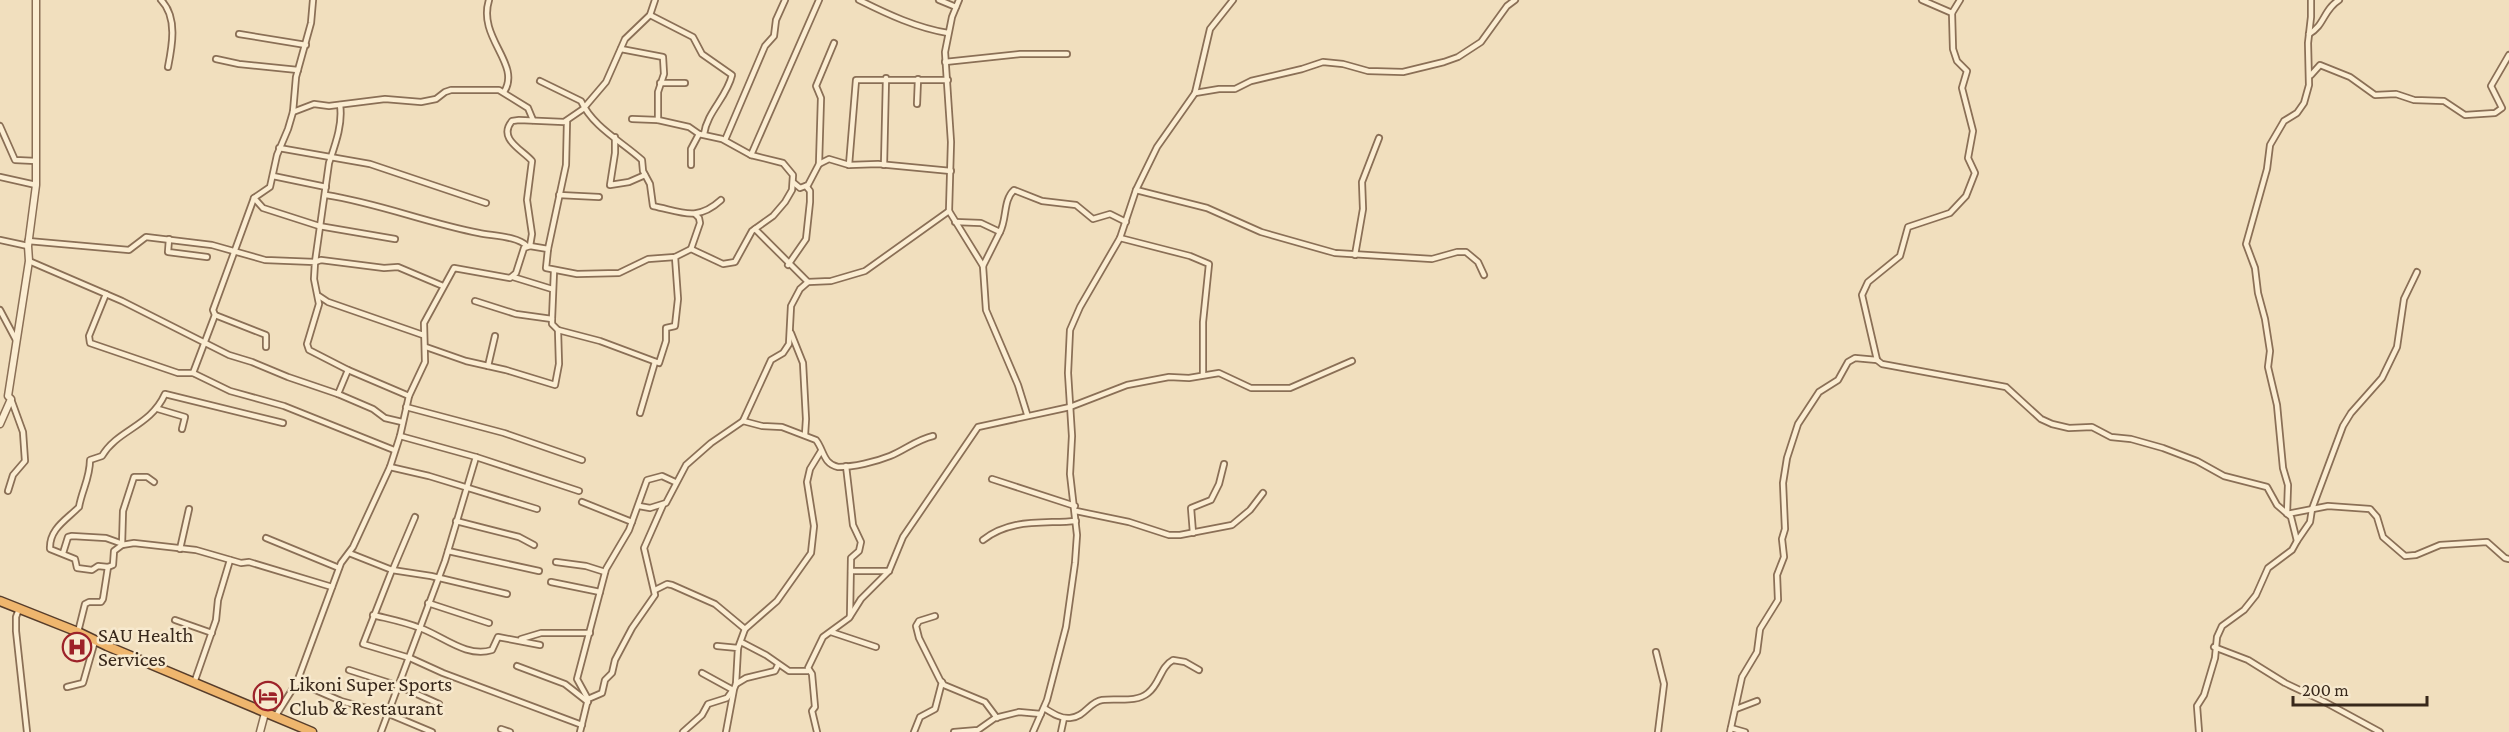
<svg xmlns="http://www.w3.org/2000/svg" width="2509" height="732" font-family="'Crimson Pro',serif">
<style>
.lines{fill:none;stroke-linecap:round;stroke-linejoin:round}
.minor-casing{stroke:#8a6f56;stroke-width:8}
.tertiary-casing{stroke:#8a6f56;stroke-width:9}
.trunk-casing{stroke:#573d2b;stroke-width:11}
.minor{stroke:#fbedd2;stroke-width:4.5}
.tertiary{stroke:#fbedd2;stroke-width:6}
.trunk{stroke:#efb66e;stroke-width:8}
.labels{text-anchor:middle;stroke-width:5;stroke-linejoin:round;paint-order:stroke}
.poi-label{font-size:21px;fill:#38281b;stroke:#f7e9ce;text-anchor:start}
</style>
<rect width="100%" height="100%" fill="#f1dfbe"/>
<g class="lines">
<g class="minor-casing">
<g id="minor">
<path d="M161,0C178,17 172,47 168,67"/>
<path d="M489,0C477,38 522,64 504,92"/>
<path d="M859,0C887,14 917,28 948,33"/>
<polyline points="939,0 956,7"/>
<polyline points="959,0 952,17 945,52 951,142 949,211 983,266 986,310 1018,385 1027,414"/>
<polyline points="1922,0 1952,13 1953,49 1957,61 1967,71 1962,88 1973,131 1968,158 1975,173 1966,196 1950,213 1908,227 1900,256 1868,282 1862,295 1877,360 1882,364 2006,387 2041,419 2052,424 2069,428 2092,427 2111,437 2131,439 2163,448 2197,461 2224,476 2267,487 2277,505 2291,517 2297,541 2292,550 2268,568 2256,595 2244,610 2222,626 2217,637 2215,658 2204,695 2197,706 2199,732"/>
<polyline points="2311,0 2311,17 2308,43 2309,85 2304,103 2297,113 2284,121 2270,145 2267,169 2246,244 2255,268 2258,293 2265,319 2270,351 2268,367 2277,405 2283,468 2288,485 2287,514 2328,506 2370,509 2377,517 2383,537 2405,556 2416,555 2440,545 2487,542 2505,558 2509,559"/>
<polyline points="1952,13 1960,0"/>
<path d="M650,15L693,37L702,54L732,75C727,97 707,112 704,134"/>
<polyline points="239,34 306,45"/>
<path d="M2309,34C2325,25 2323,10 2339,0"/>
<polyline points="216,59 239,64 298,70"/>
<polyline points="945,62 1020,54 1067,54"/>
<polyline points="2311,75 2320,65 2350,77 2375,95 2396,94 2414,100 2444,101 2465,115 2495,113 2502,108 2491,86 2509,55"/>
<path d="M540,81L581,101C593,127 621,141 642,160L643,171L650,184L653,206C682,212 697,222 721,200"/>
<polyline points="660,83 685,83"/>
<polyline points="1195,93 1219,89 1235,89 1251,81 1302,69 1323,62 1343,64 1368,71 1403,72 1444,62 1458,57 1481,42 1507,6 1515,0"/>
<polyline points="917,104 918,79"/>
<path d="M340,105C343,124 335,145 329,163L315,262L321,260L384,268L398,267L443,286"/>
<polyline points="293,112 314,104 329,106 385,99 421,102 436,99 445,92 451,90 499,90 528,108 533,120"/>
<polyline points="632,119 658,120"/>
<polyline points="0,126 15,160 36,161"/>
<polyline points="615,137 615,153 610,185 629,182 645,175"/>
<polyline points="725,140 765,46 774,36 776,20 785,0"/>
<polyline points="279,148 370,164 486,203"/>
<polyline points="751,155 819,0"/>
<polyline points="819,164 821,98 816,86 834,43"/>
<polyline points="691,165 691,149 699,134"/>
<polyline points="849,165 856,80 948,80"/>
<polyline points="884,165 886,78"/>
<polyline points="273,176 326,187"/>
<polyline points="0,177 36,185"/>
<polyline points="794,183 800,188 808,185 819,164 829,159 849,165 878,164 951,171"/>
<polyline points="1136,190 1207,208 1261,232 1335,253 1432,259 1457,252 1466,252 1478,262 1484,275"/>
<path d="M326,195C378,203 427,223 479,233C493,236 517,236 527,246"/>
<polyline points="559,195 599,197"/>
<polyline points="254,198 263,208 319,226 395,239"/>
<path d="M955,222L981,223L1000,232C1007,219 1003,200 1014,190L1042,201L1076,205L1093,219L1110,214L1126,222"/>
<polyline points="755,229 808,282"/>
<polyline points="1120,238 1190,256 1209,264 1203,322 1203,375"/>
<polyline points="169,239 168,252 207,257"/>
<polyline points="0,240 28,246"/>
<polyline points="28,241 129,250 146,237 212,245 265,260 315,262 314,279 319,304 307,344 309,350 348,370 409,396"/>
<polyline points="530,246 548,249 546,268 577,274 619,273 648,259 675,257 691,249 723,264 735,262 752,231 773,216 785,202 792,190 793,175 783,163 751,155 722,139 699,134 689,127 658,120 658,92 664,74 663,57 621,49"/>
<polyline points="548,249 566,165 567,121"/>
<polyline points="691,249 700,223 699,218 695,214"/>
<polyline points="1355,255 1363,209 1362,182 1379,138"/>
<polyline points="29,261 122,301 229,355 252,362 288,377 338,394 373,409 385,418 402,422"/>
<polyline points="788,265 806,239 810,202 810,191 806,186"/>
<polyline points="983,266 1000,232"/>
<polyline points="554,271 552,319 552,324 558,330 600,341 659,363 666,341 666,328 675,326 678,299 675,257"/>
<polyline points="513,277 552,289"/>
<polyline points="106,294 89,336 90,343 178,373 193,373 230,391 284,406 394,450"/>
<polyline points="319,296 328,302 423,335"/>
<polyline points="475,301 516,314 552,319"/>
<polyline points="0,310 16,340"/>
<polyline points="215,315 266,335 266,347"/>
<polyline points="791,333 803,363 806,419 805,435"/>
<polyline points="426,347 466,361 506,370 555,385 559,364 558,330"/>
<polyline points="488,366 495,336"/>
<polyline points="193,373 215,315 213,310 254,198 270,187 277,155 288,129 293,112 296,77 311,23 313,0"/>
<polyline points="338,394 348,370"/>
<polyline points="406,407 504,433 582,460"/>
<polyline points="158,409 185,417 182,429"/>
<polyline points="640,413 655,362"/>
<path d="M743,421L762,426L782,427L816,440C824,450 823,464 838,467C854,467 875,462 890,456C905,450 916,440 933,436"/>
<polyline points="400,436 476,457 579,491"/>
<polyline points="846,466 853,525 861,542 859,551 851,558 850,616"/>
<polyline points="390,467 429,476 537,509"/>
<polyline points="992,479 1075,506"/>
<polyline points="8,491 13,475 25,461 23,432 11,399"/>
<polyline points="582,502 632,522"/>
<polyline points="639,506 650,508 666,503 686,465 711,443 743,421 771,360 783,353 789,344 791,306 800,289 808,282 831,281 865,271 949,211"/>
<polyline points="1076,511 1129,522 1169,535 1180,535 1232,525 1250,510 1263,493"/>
<polyline points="456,521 519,537 534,545"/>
<polyline points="1193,533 1191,508 1211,500 1219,484 1224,464"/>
<polyline points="266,538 339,568"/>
<path d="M983,540C1011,518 1043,524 1076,521"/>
<polyline points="2297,541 2310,522 2312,509 2343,426 2351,413 2382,378 2397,347 2404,299 2417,272"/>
<polyline points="122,545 123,511 134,477 147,477 154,482"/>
<polyline points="180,549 189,509"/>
<polyline points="448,551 539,571"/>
<polyline points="63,553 68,537 72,536 106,538 120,543"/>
<polyline points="349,553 392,570 431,576 507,594"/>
<polyline points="556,562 586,566 605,572"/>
<path d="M108,567L98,566L92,570L77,568L75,559L50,549C49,529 66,520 79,507C82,490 90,478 90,460L102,456C118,429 150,427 165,394L283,423"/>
<polyline points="393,569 415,517"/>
<polyline points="392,570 363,644 410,658 443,673 582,725"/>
<polyline points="851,571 889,571"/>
<polyline points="551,582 600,592"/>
<polyline points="655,590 667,584 672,585 715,604 745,629 738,648"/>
<polyline points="428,603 489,623"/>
<polyline points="19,609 16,617 16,631 27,732"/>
<path d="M373,615C389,619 405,622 420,628C443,636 466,658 492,650L498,637L540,645"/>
<polyline points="935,616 919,621 916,626 919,638 940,680 944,685 985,702 997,718"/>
<polyline points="175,620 212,633"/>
<polyline points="745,629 777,601 811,553 814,526 807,482 810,469 821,451"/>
<polyline points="78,632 85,604 89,602 101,602 103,599 108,567 113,565 114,551 122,545 134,543 196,550 241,563 249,562 332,587"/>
<polyline points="831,632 876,647"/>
<polyline points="521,639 541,633 590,633"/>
<polyline points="741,642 766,655 789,671 808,671"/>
<polyline points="717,646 738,648 736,684 734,689 726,732"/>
<polyline points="2214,647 2248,660 2285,683 2323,701 2380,732"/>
<polyline points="1656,652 1664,684 1658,732"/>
<polyline points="517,666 565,684 588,702"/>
<polyline points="349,670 399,686 439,704"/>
<polyline points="702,673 733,690"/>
<polyline points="297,682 341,701 389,714 432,732"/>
<polyline points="194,683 216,620 218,600 230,560"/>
<polyline points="736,684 746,678 775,671 778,665"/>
<polyline points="67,687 83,683 95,641"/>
<polyline points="588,699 602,693 605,680 612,673 615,660 632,628 655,595 644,548 663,505"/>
<path d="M1044,708C1052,713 1061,719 1070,718C1085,717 1089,702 1102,700C1117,698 1136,703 1148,693C1160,684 1160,667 1173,660L1185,662L1199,670"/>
<polyline points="1736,709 1757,701"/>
<path d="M275,717L297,682L341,563L353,547L390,467L400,436L409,396L425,362L424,323L454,268L510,278L516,273L524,248L530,246L532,234L527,200L532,161C523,150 497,139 512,121L519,120L564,122L583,109L606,82L625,39L650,15L655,0"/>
<polyline points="1731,728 1745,732"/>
<polyline points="501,729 510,732"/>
<polyline points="381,732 445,561 476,457"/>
<polyline points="580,732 588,699 577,679 606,569 629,530 647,480 662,476 675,482"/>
<polyline points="683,732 702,715 708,704 727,698 732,691"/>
<polyline points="817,732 812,711 815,707 812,674 808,668 823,637 849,618 861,599 889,571 903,537 978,427 1070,407 1127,385 1169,377 1189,378 1219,373 1251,388 1290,388 1352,361"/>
<polyline points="914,732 920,717 935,709 942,682"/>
<polyline points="954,732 978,730 995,718 1019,712 1041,714"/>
<polyline points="1033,732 1047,700 1066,627 1075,563 1077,535 1070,474 1072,436 1068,373 1070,330 1080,307 1120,238 1136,190 1157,147 1195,93 1210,29 1233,0"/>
<polyline points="1061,732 1064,718"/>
<polyline points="1730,732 1742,677 1757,652 1760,629 1778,600 1777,575 1784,557 1782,539 1785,529 1783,483 1787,458 1798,424 1819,392 1838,380 1848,362 1855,358 1877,360"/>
</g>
</g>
<g class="tertiary-casing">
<g id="tertiary">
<polyline points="0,424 11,399 8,396 29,261 28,246 36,185 36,0"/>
<polyline points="260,732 265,713"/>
</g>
</g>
<g class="trunk-casing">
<polyline id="trunk" points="0,601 78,632 107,646 312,732"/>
</g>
<use href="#minor" class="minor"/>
<use href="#tertiary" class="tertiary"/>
<use href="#trunk" class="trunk"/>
</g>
<defs>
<g id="hospital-ring" transform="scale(1.5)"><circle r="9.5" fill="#f7e9ce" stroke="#9d2229" stroke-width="1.5"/><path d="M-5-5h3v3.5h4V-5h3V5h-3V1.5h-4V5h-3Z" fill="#9d2229"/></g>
<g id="hotel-ring" transform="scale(1.5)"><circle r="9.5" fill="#f7e9ce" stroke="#9d2229" stroke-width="1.5"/><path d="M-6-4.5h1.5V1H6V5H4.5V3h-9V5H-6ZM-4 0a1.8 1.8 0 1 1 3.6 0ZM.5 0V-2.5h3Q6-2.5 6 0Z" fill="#9d2229"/></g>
</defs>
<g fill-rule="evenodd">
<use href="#hospital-ring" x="77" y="647"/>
<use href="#hotel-ring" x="268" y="696"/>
</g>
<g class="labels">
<g class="poi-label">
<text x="98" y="642">SAU Health<tspan x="98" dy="24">Services</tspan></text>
<text x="289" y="691">Likoni Super Sports<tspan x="289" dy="24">Club &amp; Restaurant</tspan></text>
</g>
</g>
<path d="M2293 696v9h134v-9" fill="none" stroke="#38281b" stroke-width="3"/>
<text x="2302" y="696" font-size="18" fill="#38281b" stroke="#f7e9ce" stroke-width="4.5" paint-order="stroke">200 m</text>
</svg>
